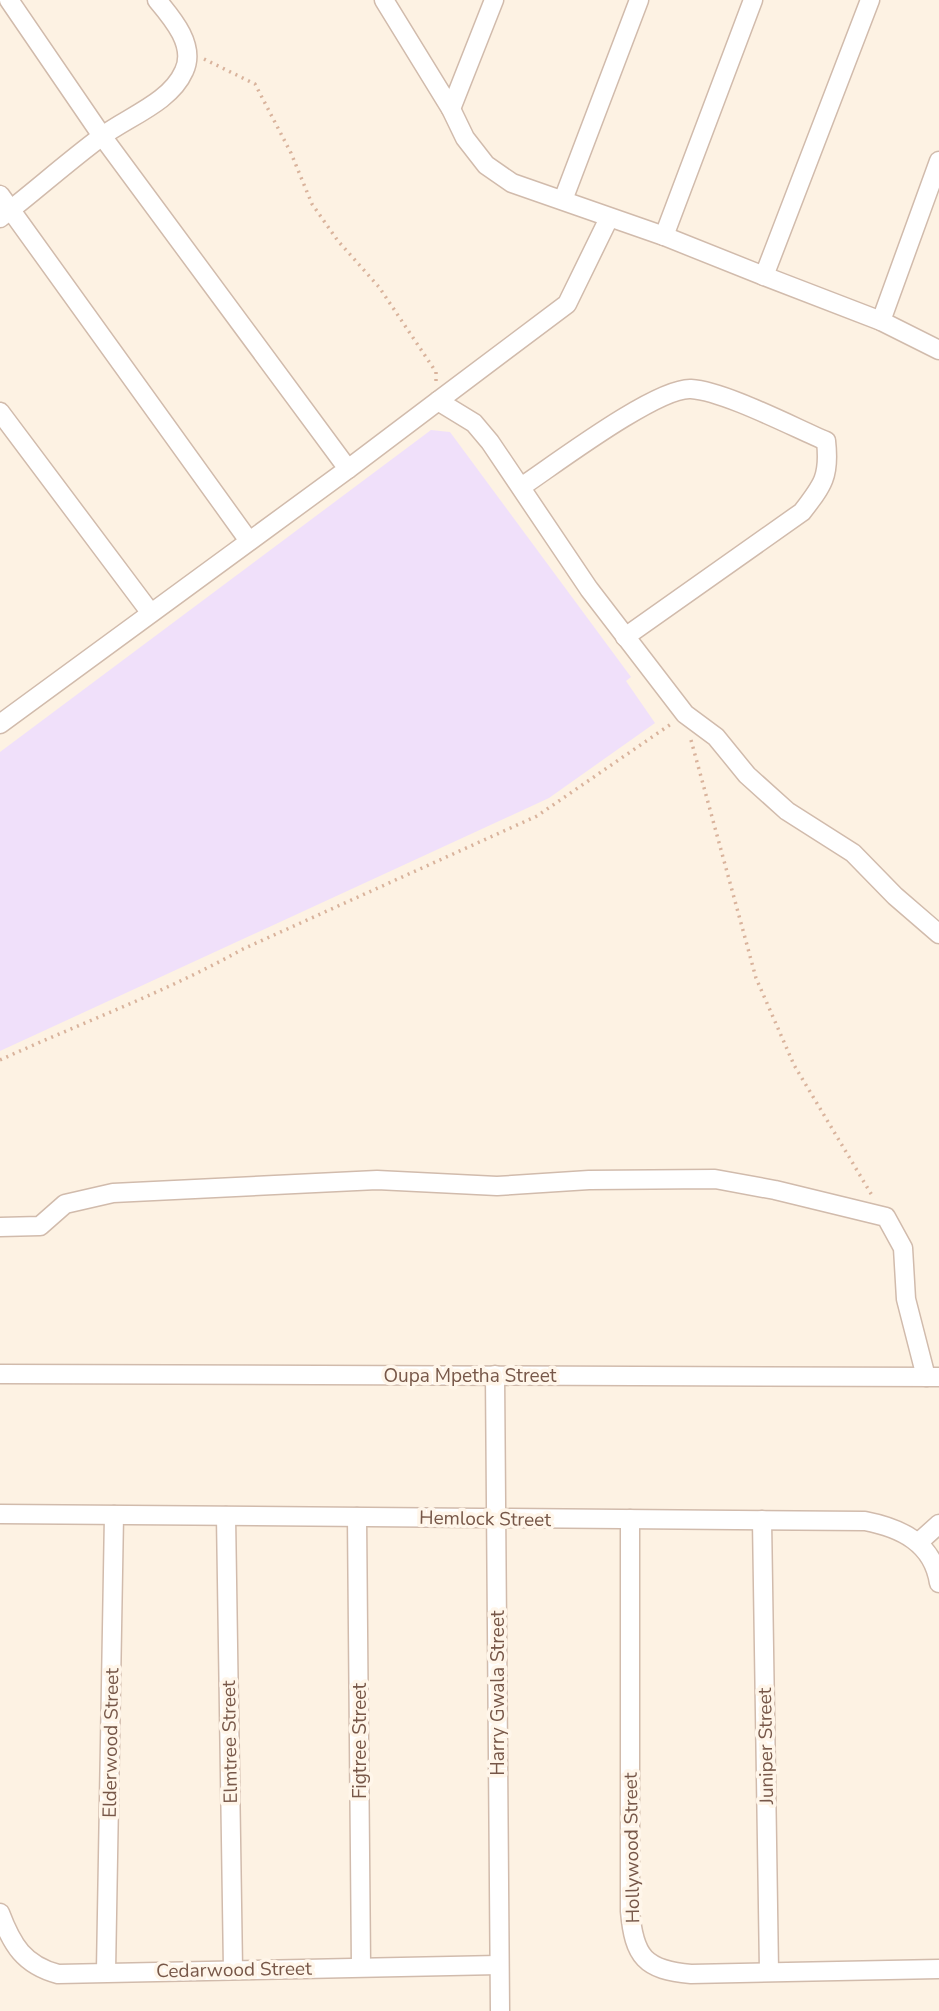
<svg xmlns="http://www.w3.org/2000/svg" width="939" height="2011" font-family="'Nunito Sans',sans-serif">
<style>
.education{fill:#f0e0fa}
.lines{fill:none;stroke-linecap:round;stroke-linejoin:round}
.street-casing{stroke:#d1bbac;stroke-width:21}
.path{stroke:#d9b39c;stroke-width:3.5;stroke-dasharray:2 5;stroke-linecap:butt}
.street{stroke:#fff;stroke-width:18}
.labels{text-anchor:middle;stroke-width:7;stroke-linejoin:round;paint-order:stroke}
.street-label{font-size:19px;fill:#775748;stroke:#fff6ea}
</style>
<rect width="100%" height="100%" fill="#fdf2e3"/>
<polygon class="education" points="431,430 450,432 631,677 626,681 655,723 549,798 0,1051 0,752"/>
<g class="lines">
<g class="street-casing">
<g id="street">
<polyline points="384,0 451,109 465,138 486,165 512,183 664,236 764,276"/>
<polyline points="870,0 764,276 881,321 939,350"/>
<polyline points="451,109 494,0"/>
<polyline points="0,195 249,541"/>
<polyline points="563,200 639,0"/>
<path d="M0,218C34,192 66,163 101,137C127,117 170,103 184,71C196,46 173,19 157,0"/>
<polyline points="664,236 753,0"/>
<polyline points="881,321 939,161"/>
<polyline points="438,401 567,304 609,218"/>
<polyline points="0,412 150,612"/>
<polyline points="348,469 438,401 474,423 490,442 589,589 685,714 716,737 747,775 787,811 853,853 895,896 939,934"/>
<path d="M521,487C554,465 657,387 691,389C724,391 793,427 826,441C830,476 823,485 802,512L625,637"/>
<polyline points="0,724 348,469 102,136 9,0"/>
<polyline points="0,1227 40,1226 65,1204 113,1193 377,1180 497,1186 589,1180 715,1179 775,1190 886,1217 903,1248 906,1299 926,1377"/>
<polyline points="0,1374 939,1377"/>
<polyline points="495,1375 500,2011"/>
<path d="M0,1514L865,1521C901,1528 933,1543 939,1583"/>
<polyline points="226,1516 233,1969"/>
<polyline points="357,1517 361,1966"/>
<path d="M630,1519V1911C634,1957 645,1970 691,1974L939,1969"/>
<polyline points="762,1520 769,1971"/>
<polyline points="919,1542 939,1524"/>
<path d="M0,1913C12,1945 24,1965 58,1974L499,1965"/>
<polyline points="106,1971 114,1515"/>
</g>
</g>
<g class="path">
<polyline points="204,59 255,84 291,153 312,204 338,241 379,287 436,372 436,382"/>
<polyline points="691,740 756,978 794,1065 873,1197"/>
<path d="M0,1060C81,1023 166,992 243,949L537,816L671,724"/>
</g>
<use href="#street" class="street"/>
</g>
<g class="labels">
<g class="street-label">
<text x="470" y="1382">Oupa Mpetha Street</text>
<text transform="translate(485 1518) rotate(1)" y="7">Hemlock Street</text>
<text transform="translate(497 1693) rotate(-90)" y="7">Harry Gwala Street</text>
<text transform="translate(359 1741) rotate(-90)" y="7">Figtree Street</text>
<text transform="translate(229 1742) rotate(-91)" y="7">Elmtree Street</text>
<text transform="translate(110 1743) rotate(-89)" y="7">Elderwood Street</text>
<text transform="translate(765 1746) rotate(-91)" y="7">Juniper Street</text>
<text transform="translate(631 1848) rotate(-91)" y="7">Hollywood Street</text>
<text transform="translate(234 1969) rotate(-1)" y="7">Cedarwood Street</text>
</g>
</g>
</svg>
